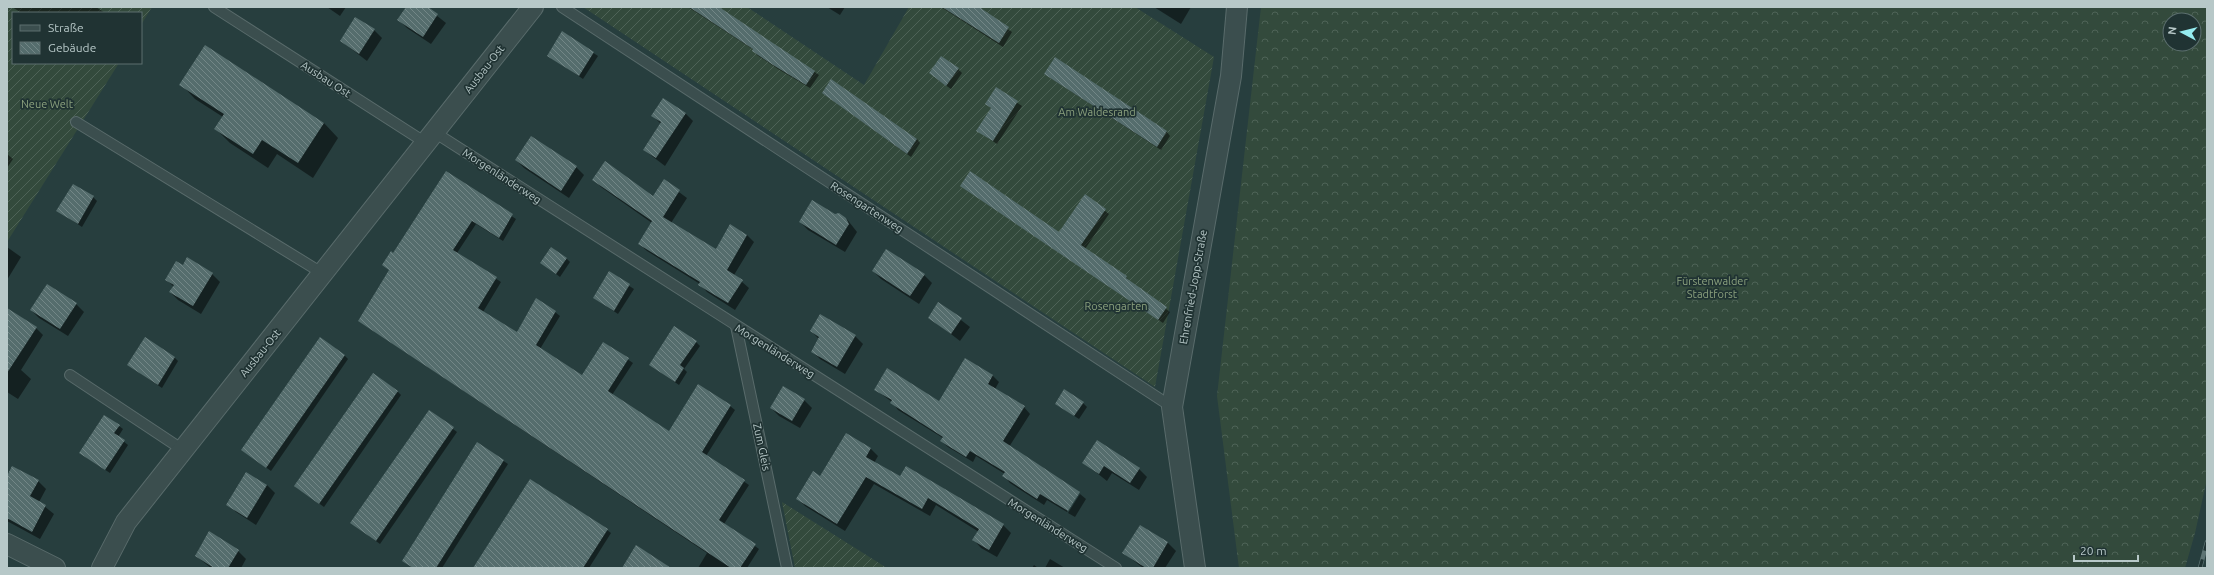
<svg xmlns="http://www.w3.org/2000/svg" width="2214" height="575" font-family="Ubuntu,sans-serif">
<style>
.forest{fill:url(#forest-crowns);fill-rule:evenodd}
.garden{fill:url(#garden-furrows)}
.shadow{fill:#0007}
.building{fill:url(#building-back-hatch)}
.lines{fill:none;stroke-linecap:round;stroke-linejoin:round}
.lane-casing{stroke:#596b6b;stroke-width:12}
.street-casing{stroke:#596b6b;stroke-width:22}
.lane{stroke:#3b4e4e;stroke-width:10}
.street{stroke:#3b4e4e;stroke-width:20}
.rail-casing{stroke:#5d7474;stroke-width:4.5}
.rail{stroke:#203333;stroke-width:3;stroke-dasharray:9;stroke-linecap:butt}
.labels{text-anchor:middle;stroke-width:3.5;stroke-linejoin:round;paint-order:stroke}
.street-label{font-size:11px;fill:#b7c8c8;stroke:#203333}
.park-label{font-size:11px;fill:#8ba17e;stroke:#203333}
</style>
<defs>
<pattern id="forest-crowns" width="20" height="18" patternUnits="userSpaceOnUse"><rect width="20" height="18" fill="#334a3c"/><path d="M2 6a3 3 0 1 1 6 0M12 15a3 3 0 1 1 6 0" fill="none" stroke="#4e6357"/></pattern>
<pattern id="garden-furrows" width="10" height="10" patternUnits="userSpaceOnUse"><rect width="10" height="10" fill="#334a3c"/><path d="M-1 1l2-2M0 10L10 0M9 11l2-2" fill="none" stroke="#4e6357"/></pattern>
<pattern id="building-back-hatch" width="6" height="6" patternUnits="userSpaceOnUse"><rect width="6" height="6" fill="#556d6d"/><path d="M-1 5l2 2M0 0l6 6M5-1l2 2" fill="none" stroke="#738787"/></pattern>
</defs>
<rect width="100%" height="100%" fill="#273e3e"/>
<path class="forest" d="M1261,7H2207V479L2195,533L2185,568H1239L1217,396ZM2170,20H2194V44H2170Z"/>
<g class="garden">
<polygon points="7,7 152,7 141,25 141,13 13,13 13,63 119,63 7,242"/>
<polygon points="583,7 747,7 864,85 909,7 1135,7 1214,57 1155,387"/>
<polygon points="782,502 887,568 795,568"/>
</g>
<g class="shadow">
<polygon points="12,7 96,7 105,13 22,13"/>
<polygon points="327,7 346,7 340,16"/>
<polygon points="407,7 426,7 446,23 431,44 407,28 399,20"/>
<polygon points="688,7 717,7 819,75 810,88 778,69 757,55 754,50"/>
<polygon points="827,7 845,7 840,15"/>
<polygon points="941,7 975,7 1012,32 1003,47"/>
<polygon points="1154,7 1191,7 1181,24"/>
<polygon points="374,30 382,38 367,61 341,41"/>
<polygon points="563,33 598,56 583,79 549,56"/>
<polygon points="1055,59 1167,132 1170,136 1161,150 1049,77 1045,74"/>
<polygon points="958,69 962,73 951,89 934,77"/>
<polygon points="181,84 324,123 338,138 313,178 277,154 268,168 230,143 216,129 223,117 195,99"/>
<polygon points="997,89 1022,106 997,144 978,131 992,109 987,104"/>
<polygon points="823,93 917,139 920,143 911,157"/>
<polygon points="685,113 693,121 665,166 644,150 661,124 653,116"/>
<polygon points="531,137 576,167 584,175 569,198 524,168 516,160"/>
<polygon points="7,154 13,159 7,168"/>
<polygon points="446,172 516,219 503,241 476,224 457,253 501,282 483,312 517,334 555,312 560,316 540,349 583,376 604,343 633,363 612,395 669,432 730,406 735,410 706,456 749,485 724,524 759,549 747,568 698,568 707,553 359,321 390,271 394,254"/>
<polygon points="594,180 654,197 664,181 687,198 671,223 716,250 747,235 754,242 734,275 749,288 735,310 707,292 700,284 647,251 639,244 652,223 601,187"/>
<polygon points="961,186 1059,233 1085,196 1109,214 1085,249 1126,277 1130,282 1170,312 1163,323"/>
<polygon points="93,197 97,201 82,227 58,211"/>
<polygon points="835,215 846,218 857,232 845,252 808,230 800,222"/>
<polygon points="7,247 21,257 7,280"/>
<polygon points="886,250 924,275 932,283 919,304 881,279 873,271"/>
<polygon points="566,258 570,262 560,277 542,263"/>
<polygon points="183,266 212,274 220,282 201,314 178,300 170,292 174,287 166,279"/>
<polygon points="609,273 634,289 618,314 594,298"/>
<polygon points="939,303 970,327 960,341 929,317"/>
<polygon points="76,304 84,312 68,336 39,318 31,310"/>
<polygon points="36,328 43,335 21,370 31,379 18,399 7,392 7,329"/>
<polygon points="811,331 855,336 863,344 845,374 820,359 812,351 819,339"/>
<polygon points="696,342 700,346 684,369 687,372 679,385 650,365"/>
<polygon points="344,355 348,359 271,471 242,450"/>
<polygon points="175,358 178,361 162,388 128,365"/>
<polygon points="965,359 993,376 999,382 995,389 1024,407 1030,414 1009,447 1078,493 1067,512 1047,500 1044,505 1010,483 1004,476 1005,474 976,456 973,462 948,447 941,441 943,438 898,410 892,402 876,390 939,403"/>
<polygon points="397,391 401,395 324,507 295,486"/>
<polygon points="804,400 812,408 800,428 779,416 771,408"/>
<polygon points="1083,403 1087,407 1079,419 1056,404"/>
<polygon points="429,411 457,432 380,544 355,526"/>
<polygon points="119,426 123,429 118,437 128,445 110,473 84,456"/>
<polygon points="846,434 871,449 878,456 874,463 900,478 1003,525 1011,533 997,557 981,548 974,540 979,532 936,505 930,516 874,484 845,531 805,506 797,498 821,477"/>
<polygon points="1097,441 1139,469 1147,477 1139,490 1112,473 1107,481 1083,462"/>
<polygon points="478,444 508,464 442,568 413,568 403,561"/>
<polygon points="7,478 38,481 46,489 39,502 54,514 40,539 7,521"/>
<polygon points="267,485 275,493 256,525 236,512 228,504"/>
<polygon points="1080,494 1086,499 1075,517 1068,513"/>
<polygon points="1140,526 1168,543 1176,551 1165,568 1143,568 1124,553"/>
<polygon points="607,530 611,533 589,568 475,568"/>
<polygon points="238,551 246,559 241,568 211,568 196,556"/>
<polygon points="1050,559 1065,568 1045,568"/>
<polygon points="1034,565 1038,568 1032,568"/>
</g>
<g class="building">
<polygon points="406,7 428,7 438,14 423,37 397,20"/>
<polygon points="689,7 719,7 815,71 806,85 773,65 752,51 753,49"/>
<polygon points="942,7 979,7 1009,27 999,43"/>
<polygon points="355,17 375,29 359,54 340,41"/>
<polygon points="562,31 594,52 579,76 547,56"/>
<polygon points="205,45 324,123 298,163 262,140 253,154 214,129 224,114 179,85"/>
<polygon points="941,56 959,68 946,86 929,73"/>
<polygon points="1055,57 1167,131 1157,147 1044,74"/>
<polygon points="831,79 917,139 907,154 822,93"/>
<polygon points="996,87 1018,101 993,141 976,131 991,108 985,104"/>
<polygon points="663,98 686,113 656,158 643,150 661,122 651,116"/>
<polygon points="531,136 577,166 561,191 515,160"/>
<polygon points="605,161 653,196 664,179 680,190 663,217 716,249 730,224 747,235 727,270 743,280 728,303 698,285 700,282 638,244 652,221 592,180"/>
<polygon points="446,171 513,214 499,238 472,221 453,250 497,277 478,308 517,332 536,298 556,311 536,345 582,375 603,342 629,358 608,391 669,431 698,384 731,405 702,452 745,480 719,520 756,544 740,568 731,568 358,321 389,270 382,265 391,251 393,253"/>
<polygon points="970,171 1059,232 1085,194 1106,209 1081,245 1127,276 1126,278 1167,307 1158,320 960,186"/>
<polygon points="73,184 94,196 78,224 56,211"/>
<polygon points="812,200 835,214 839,213 846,218 849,224 836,245 799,222"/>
<polygon points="551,247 567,258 556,274 540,263"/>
<polygon points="886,249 925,274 910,296 872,271"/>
<polygon points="187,257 213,273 193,306 169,292 174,285 165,280 176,261 183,265"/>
<polygon points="609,271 630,284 614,311 593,298"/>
<polygon points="47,284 77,303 60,329 30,310"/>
<polygon points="938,302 962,318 951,334 928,318"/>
<polygon points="7,308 37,327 7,373"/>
<polygon points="820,314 856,335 837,367 811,352 819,337 810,331"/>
<polygon points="674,326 697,341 680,365 684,368 675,382 649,365"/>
<polygon points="145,337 175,357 158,385 127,365"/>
<polygon points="320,337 345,355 266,468 241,450"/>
<polygon points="965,358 993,375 988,384 1025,406 1003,441 1080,492 1068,511 1040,494 1037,499 1002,476 1005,472 970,451 966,457 940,441 943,437 890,403 892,400 874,390 887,368 939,401"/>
<polygon points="373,373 398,391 319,504 294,486"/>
<polygon points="783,386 805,399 792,421 770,408"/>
<polygon points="1064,389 1084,402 1074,416 1055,404"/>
<polygon points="429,410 454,427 376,541 350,523"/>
<polygon points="104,415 120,425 114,433 125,440 105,470 79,453"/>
<polygon points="846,433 871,448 866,457 900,476 906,466 1004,524 989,550 972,540 979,529 928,498 922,509 866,477 837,524 796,499 813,471 820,476"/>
<polygon points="1097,440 1140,468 1130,483 1104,466 1099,474 1082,463"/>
<polygon points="477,442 504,460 436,568 413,568 402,561"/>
<polygon points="12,466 39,480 30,496 46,505 32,532 7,518 7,476"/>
<polygon points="246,472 267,485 247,518 226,505"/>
<polygon points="530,479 608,529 583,568 473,568"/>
<polygon points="1140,525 1168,542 1153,568 1146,568 1122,553"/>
<polygon points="209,531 239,550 228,568 214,568 195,556"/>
<polygon points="636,545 671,568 622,568"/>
</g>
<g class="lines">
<g class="lane-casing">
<g id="lane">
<polyline points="214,7 426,143"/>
<polyline points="562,7 1172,407"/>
<polyline points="76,122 322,273"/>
<polyline points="434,132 1116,568"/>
<polyline points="736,326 787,568"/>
<polyline points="70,375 183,450"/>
</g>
</g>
<g class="street-casing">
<g id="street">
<polyline points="7,544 55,568"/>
<polyline points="102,568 126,522 533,7"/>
<polyline points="1195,568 1172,407 1231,76 1237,7"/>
</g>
</g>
<use href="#lane" class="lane"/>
<use href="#street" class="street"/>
<g class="rail-casing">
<polyline id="rail" points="2200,568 2207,542"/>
</g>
<use href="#rail" class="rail"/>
</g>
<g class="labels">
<g class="street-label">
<text transform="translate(484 69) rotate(-52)" y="4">Ausbau-Ost</text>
<text transform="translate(326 79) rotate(33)" y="4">Ausbau Ost</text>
<text transform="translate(502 176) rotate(33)" y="4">Morgenländerweg</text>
<text transform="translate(867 207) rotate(33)" y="4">Rosengartenweg</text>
<text transform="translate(1193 287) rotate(-80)" y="4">Ehrenfried-Jopp-Straße</text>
<text transform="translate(775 351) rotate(32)" y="4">Morgenländerweg</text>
<text transform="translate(260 353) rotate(-51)" y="4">Ausbau-Ost</text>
<text transform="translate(762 447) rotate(78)" y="4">Zum Gleis</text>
<text transform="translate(1048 525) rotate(32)" y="4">Morgenländerweg</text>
</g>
<g class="park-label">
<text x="47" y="108">Neue Welt</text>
<text x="1097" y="116">Am Waldesrand</text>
<text x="1712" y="285">Fürstenwalder<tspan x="1712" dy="13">Stadtforst</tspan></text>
<text x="1116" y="310">Rosengarten</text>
</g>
</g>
<rect width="2214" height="575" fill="none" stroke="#b7c8c8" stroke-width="16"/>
<rect x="12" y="12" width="130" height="52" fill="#203333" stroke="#5c6f6f"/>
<rect x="20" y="25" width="20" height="6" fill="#3b4e4e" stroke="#5c6f6f"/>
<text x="48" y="32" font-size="12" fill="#b7c8c8">Straße</text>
<rect x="20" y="42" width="20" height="12" fill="url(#building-back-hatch)" stroke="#5c6f6f"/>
<text x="48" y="52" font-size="12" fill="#b7c8c8">Gebäude</text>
<g transform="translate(2182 32) rotate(277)"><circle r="19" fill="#203333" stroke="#5c6f6f"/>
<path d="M0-3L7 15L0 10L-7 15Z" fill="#95ecef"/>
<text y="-6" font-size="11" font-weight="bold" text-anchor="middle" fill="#b7c8c8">N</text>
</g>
<path d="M2074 555v6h64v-6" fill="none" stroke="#b7c8c8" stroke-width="2"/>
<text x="2080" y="555" font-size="12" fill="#b7c8c8" stroke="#203333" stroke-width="3" paint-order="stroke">20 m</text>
</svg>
